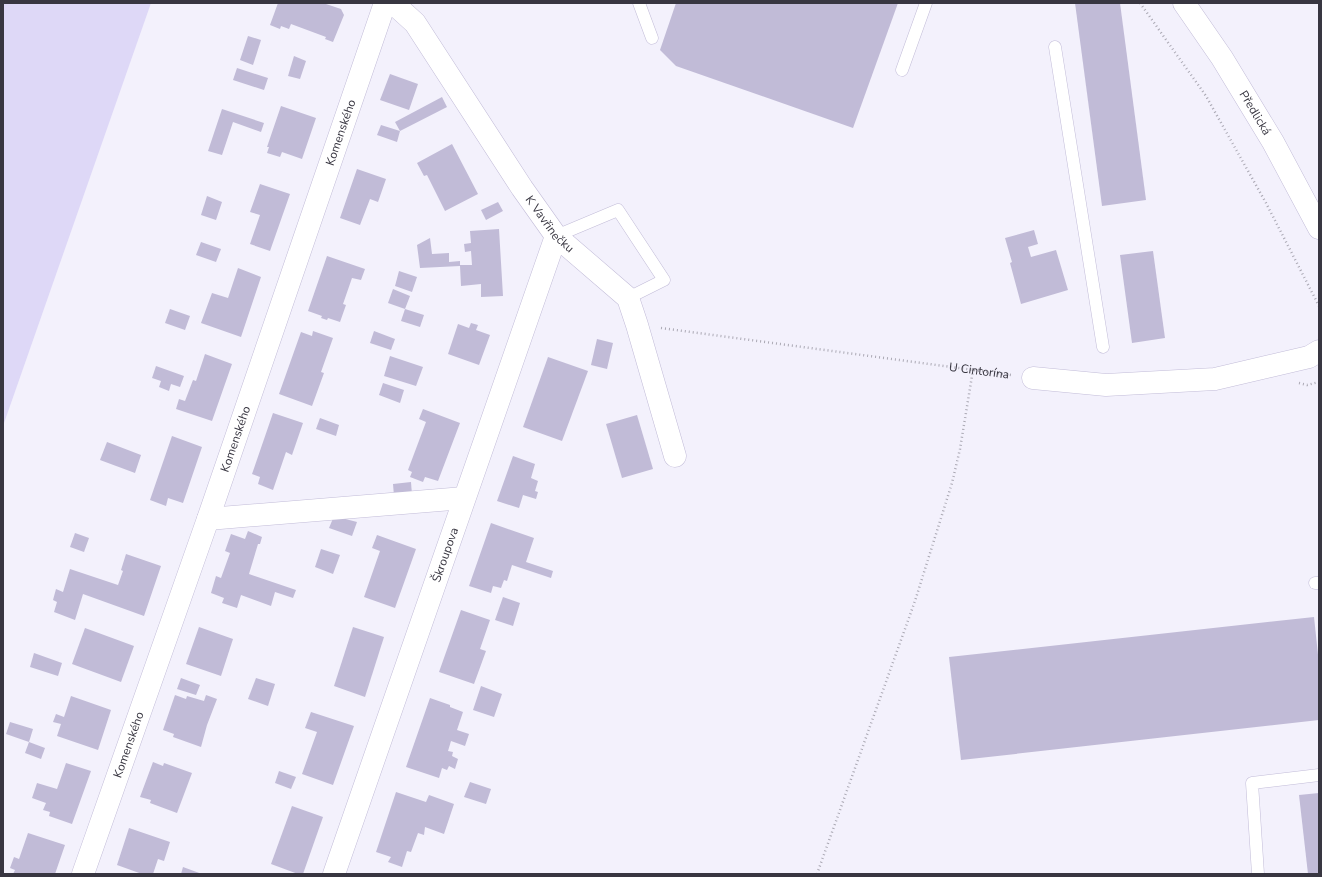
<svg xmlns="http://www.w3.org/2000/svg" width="1322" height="877" font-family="'Nunito Sans',sans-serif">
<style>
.green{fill:#ded8f7}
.building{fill:#c1bbd7}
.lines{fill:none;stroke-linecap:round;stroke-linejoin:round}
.service-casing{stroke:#c2bcd8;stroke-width:13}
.minor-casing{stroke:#c2bcd8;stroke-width:23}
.path{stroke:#aba9b4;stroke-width:2.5;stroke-dasharray:1 3;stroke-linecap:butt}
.service{stroke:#fff;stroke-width:12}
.minor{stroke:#fff;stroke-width:22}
.labels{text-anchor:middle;stroke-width:3;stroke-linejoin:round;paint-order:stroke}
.street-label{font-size:12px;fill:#383641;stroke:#fff}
</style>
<rect width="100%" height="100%" fill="#f3f1fc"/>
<polygon class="green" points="3,3 151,3 3,426"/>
<g class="building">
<polygon points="278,3 323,3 341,9 344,15 333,42 325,39 326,37 291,24 289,29 281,26 280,29 270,25"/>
<polygon points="676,3 898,3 853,128 676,66 660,50"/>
<polygon points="1075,3 1120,3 1146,200 1102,206"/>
<polygon points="248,36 261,40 253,65 240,60"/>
<polygon points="294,56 306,61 300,79 288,76"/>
<polygon points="237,68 268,78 264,90 233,80"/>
<polygon points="390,74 418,84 409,110 380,100"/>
<polygon points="442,97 447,107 400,131 397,142 377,135 381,125 400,131 395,122"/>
<polygon points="281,106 316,118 302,159 282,152 280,157 267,153 269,147 267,147"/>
<polygon points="222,109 264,123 261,132 233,122 222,155 208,151"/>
<polygon points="452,144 478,194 445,211 427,175 424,176 417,163"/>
<polygon points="357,169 386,179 378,202 370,199 360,225 340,218"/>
<polygon points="260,184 290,194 270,251 250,244 260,215 250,212"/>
<polygon points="207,196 222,202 216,220 201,215"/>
<polygon points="498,202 503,211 486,220 481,210"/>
<polygon points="499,229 503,296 481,297 481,284 461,286 460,266 420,268 417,245 430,238 432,254 449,253 449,262 460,261 460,265 472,265 471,251 465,252 464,244 471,243 470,231"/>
<polygon points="1034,230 1038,244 1028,247 1031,257 1056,250 1068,290 1021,304 1010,263 1012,262 1005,238"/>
<polygon points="201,242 221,249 216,262 196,255"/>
<polygon points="1153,251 1165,338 1132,343 1120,255"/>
<polygon points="327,256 365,269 361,280 352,278 343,304 346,305 340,322 328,318 327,320 321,318 322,316 308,311"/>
<polygon points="238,268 261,277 241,337 201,323 212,293 228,298"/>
<polygon points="399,271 417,277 412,292 395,286"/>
<polygon points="393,289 410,296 405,309 424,315 420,327 401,321 405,309 388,303"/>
<polygon points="170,309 190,316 185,330 165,323"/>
<polygon points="471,323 478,325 476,330 490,335 479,365 448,354 458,324 469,328"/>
<polygon points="313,331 333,338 321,372 324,373 312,406 279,394 301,332 312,336"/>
<polygon points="374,331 395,339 391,350 370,343"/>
<polygon points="597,339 613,343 607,369 591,365"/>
<polygon points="205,354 232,364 212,421 176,409 179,399 185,401 193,380 196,381"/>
<polygon points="390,356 423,367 416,386 384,376"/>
<polygon points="548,357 588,371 562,441 523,427"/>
<polygon points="156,366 184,376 180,387 171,384 169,391 159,387 161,381 152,378"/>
<polygon points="383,383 404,390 400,403 379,395"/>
<polygon points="423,409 460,423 438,481 425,477 423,482 410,477 412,472 408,470 426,422 419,419"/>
<polygon points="273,413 303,423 292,455 286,452 273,490 258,484 260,477 252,474"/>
<polygon points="637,415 653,469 622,478 606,424"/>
<polygon points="320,418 339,425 336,436 316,429"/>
<polygon points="172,436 202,447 183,503 168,498 166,506 150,500"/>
<polygon points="107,442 141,455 135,473 100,460"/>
<polygon points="513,456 535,464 531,478 538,481 535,491 538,492 536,499 523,495 519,508 497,501"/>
<polygon points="411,482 412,495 394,496 393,484"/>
<polygon points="334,516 357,522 352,536 329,528"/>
<polygon points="491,523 534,538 526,562 553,571 551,578 512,565 507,581 504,580 501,588 493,586 491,593 469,586"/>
<polygon points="248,531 262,537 260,544 258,544 249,574 296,590 293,598 275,592 271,606 241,595 237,608 222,603 224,598 211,593 216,576 221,578 230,553 225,551 231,534 245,539"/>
<polygon points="75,533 89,538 84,552 70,547"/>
<polygon points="377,535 416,549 395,608 364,597 380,551 372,548"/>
<polygon points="321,549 340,555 333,574 315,567"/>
<polygon points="126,554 161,566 144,616 83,594 75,620 54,612 57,602 53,600 56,589 63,592 70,569 118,585 123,571 121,570"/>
<polygon points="503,597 520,603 513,626 495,620"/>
<polygon points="461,610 490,620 480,649 486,651 474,684 439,672"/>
<polygon points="1314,617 1319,664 1319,720 961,760 949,657"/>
<polygon points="199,627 233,639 221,676 186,664"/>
<polygon points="353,627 384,637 365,697 334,686"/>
<polygon points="85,628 134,646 121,682 72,664"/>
<polygon points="34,653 62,663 58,676 30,667"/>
<polygon points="181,678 200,685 196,695 177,689"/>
<polygon points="256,678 275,684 268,706 248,699"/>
<polygon points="481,686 502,694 494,717 473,710"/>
<polygon points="175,695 186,699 187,696 204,701 206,695 217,699 207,725 201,747 173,737 174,734 163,730"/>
<polygon points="71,696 111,710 98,750 57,736 61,724 53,722 56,714 64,717"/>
<polygon points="430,698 450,705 450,707 463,712 457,730 469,734 465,746 451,741 448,751 453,752 452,756 458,759 455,769 449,766 447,770 442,768 439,778 406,767"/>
<polygon points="311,712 354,726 333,785 302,774 317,732 305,728"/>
<polygon points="10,722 33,729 29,742 6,734"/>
<polygon points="29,742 45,748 41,759 25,753"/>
<polygon points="153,762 163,766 164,763 192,773 177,813 150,803 151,800 140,797"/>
<polygon points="66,763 91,771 72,824 49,816 50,812 43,810 46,803 32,798 37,783 57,789"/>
<polygon points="279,771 296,777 291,789 275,783"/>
<polygon points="470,782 491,789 486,804 464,797"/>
<polygon points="396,792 426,802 429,795 454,804 444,834 425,827 424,835 418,833 411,852 407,851 402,867 388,862 391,857 376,852"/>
<polygon points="1319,793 1319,874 1308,874 1299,795"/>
<polygon points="292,806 323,817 303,874 298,874 271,864"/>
<polygon points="129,828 170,842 164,861 158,859 153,874 142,874 117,865"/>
<polygon points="28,833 65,845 55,874 13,874 15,870 10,868 14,857 19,859"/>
<polygon points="183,867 202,874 181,874"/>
</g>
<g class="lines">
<g class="service-casing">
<g id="service">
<polyline points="639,3 652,38"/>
<polyline points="1055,47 1103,347"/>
<polyline points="902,70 926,3"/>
<polyline points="556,236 618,210 664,280 628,298"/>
<polyline points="1315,583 1319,583"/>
<polyline points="1258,874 1252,783 1319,775"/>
</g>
</g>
<g class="minor-casing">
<g id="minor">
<path id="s2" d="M393,3L415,23L522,188L556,236L628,298L637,325L675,456"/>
<path id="s3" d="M1184,3L1222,58L1273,142L1319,228"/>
<polyline points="1033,378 1106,385 1215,379 1309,357 1319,351"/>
<polyline points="208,519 464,498"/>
<path id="s4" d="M83,874L208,519L385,3"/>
<path id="s5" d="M334,874L556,236"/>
</g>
</g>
<g class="path">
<polyline points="1140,3 1206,96 1266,203 1319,306"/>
<path id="s1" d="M661,328L1011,375"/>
<polyline points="1299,383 1307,385 1319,382"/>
<polyline points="817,874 915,601 952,483 960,449 973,370"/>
</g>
<use href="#service" class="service"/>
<use href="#minor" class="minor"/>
</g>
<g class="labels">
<g class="street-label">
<text dy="4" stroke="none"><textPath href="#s3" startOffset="131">Předlická</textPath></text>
<text dy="4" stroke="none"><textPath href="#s4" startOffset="785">Komenského</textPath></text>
<text dy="4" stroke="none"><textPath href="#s2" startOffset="272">K Vavřinečku</textPath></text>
<text dy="4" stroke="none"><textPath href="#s1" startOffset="321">U Cintorína</textPath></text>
<text dy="4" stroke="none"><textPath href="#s4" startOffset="461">Komenského</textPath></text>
<text dy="4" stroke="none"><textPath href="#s5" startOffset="338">Škroupova</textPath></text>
<text dy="4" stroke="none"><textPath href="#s4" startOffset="137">Komenského</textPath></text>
</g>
</g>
<rect width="1322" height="877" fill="none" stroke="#383641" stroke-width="8"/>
</svg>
